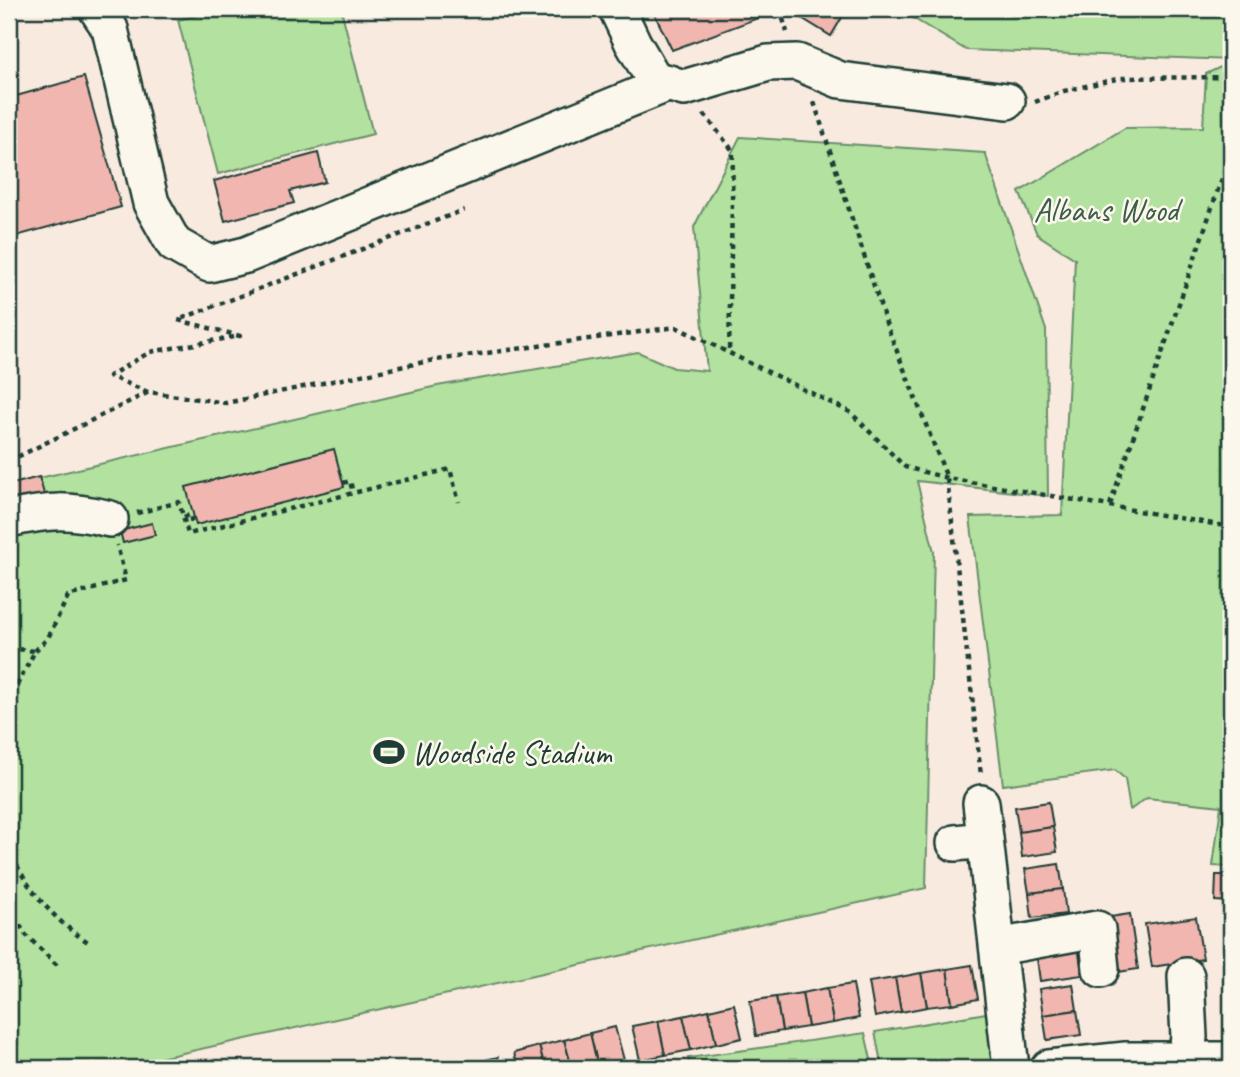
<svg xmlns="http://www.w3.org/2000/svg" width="1240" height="1077" font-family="Caveat,sans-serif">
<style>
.green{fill:#b3e19f;stroke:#698f6a;stroke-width:2}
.building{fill:#f1b6af;stroke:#1f3d34;stroke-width:2}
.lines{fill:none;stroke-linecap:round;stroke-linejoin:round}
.minor-casing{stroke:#1f3d34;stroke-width:40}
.path{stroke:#1f3d34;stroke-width:4.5;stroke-dasharray:5 5;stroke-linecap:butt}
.minor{stroke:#fbf7ec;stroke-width:35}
.labels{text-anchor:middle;stroke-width:5;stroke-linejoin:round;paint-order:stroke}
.park-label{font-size:33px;fill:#3d5e49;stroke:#fbf7ec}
.poi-label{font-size:33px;fill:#1f3d34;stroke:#fbf7ec;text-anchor:start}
</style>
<rect width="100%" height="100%" fill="#f9eae0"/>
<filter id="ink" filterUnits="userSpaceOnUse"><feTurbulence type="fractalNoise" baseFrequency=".0143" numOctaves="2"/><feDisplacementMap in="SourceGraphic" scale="14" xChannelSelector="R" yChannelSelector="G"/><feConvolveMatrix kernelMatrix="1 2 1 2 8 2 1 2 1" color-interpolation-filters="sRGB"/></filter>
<g filter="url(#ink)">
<g class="green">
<polygon points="222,9 341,9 373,134 218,174 178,20"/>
<polygon points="898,9 1231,9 1231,60 966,50"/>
<polygon points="1231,62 1231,867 1213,866 1221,806 1147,798 1130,810 1125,779 1115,770 1003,785 970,517 1062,515 1075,259 1037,234 1019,192 1125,128 1203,127 1206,74"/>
<polygon points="740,137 985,153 1046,330 1048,496 917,481 934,552 926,888 115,1068 9,1068 9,485 437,386 638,352 674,368 707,371 694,227"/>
<polygon points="992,1012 994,1068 882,1068 875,1032"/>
<polygon points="865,1033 873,1068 690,1068 688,1058"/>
</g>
<g class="building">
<polygon points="652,9 773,9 774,12 672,50"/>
<polygon points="787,9 847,9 831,36"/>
<polygon points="84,77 121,207 9,238 9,98"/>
<polygon points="318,153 325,182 290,191 294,203 225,221 214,181"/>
<polygon points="334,449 344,487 196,525 186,487"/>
<polygon points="39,477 45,497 9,506 9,485"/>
<polygon points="152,523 155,535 123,543 120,531"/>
<polygon points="1049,802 1053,827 1019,832 1015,807"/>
<polygon points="1053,827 1057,852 1022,857 1019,832"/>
<polygon points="1059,864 1063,889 1029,893 1025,869"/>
<polygon points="1216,875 1231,875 1231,902 1215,901"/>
<polygon points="1063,889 1066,914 1032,918 1029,893"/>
<polygon points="1130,914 1138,969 1118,972 1110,917"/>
<polygon points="1196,917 1203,959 1152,967 1145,924"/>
<polygon points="1078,945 1082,975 1040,981 1036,951"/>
<polygon points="972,965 978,999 952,1004 947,969"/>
<polygon points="947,969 952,1004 927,1007 921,973"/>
<polygon points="921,973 927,1007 901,1012 895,978"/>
<polygon points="895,978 901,1012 875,1017 869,982"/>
<polygon points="853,984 859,1018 833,1023 827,988"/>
<polygon points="1073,984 1077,1010 1043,1015 1039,989"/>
<polygon points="827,988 833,1023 808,1027 802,993"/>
<polygon points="802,993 808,1027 782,1031 776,997"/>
<polygon points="776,997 782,1031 756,1036 750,1001"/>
<polygon points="734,1004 742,1038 716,1044 709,1010"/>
<polygon points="709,1010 716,1044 691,1050 683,1016"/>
<polygon points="1077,1010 1081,1035 1047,1040 1043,1015"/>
<polygon points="683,1016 691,1050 665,1055 658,1021"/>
<polygon points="658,1021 665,1055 640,1060 632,1026"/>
<polygon points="615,1027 624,1060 598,1067 590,1033"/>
<polygon points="590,1033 598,1067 572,1068 564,1040"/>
<polygon points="564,1040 572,1068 545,1068 539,1046"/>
<polygon points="539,1046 545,1068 518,1068 514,1053"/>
<polygon points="498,1057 501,1068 474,1068 473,1063"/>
<polygon points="473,1063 474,1068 454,1068"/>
</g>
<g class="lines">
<g class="minor-casing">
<g id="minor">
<polyline points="97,9 110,29 151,203 174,244 209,264 246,255 669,83"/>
<polyline points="617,9 633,43 654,79 684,88 768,63 797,62 840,80 1007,101"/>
<path d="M9,519C51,510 68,509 110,519"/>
<polyline points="981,803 1011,1068"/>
<polyline points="955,843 985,840"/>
<polyline points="998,947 1097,929 1101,969"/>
<polyline points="1186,976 1189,1037 1186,1058"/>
<polyline points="1049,1068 1126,1060 1231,1060"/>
</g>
</g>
<g class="path">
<polyline points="780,9 787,32"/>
<polyline points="814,102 887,326 947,478 981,775"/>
<polyline points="1035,102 1064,91 1121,78 1231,77"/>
<polyline points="704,114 733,151 729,353"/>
<polyline points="148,392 109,376 150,352 240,336 178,320 464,210"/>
<polyline points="9,461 149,392 226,403 429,361 676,327 850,412 905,467 947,478 1231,527"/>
<polyline points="343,483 350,481 353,493"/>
<polyline points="1110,505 1231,152"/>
<polyline points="137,513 179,502 188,534 450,469 459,502"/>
<polyline points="184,517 190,514 192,524 195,523"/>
<polyline points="9,648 35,651 9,700"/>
<polyline points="35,651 48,638 68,596 126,580 117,545"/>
<path d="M9,847C22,884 54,921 88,942"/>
<polyline points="9,871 15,863"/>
<polyline points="9,908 26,935 59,967"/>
</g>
<use href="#minor" class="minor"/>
</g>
</g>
<defs>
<g id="stadium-bare" transform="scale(2.415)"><path d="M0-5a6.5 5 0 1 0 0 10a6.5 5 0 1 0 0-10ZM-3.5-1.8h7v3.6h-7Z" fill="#1f3d34" stroke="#fbf7ec" stroke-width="2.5" paint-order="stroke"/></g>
</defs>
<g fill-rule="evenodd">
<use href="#stadium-bare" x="389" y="752"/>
</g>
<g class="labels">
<g class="park-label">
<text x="1106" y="221">Albans Wood</text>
</g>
<g class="poi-label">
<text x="412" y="764">Woodside Stadium</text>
</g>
</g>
<rect width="1240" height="1077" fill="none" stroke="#fbf7ec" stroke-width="35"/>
<rect x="18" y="18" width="1205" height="1042" fill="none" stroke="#1f3d34" stroke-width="2.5" filter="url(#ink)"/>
</svg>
